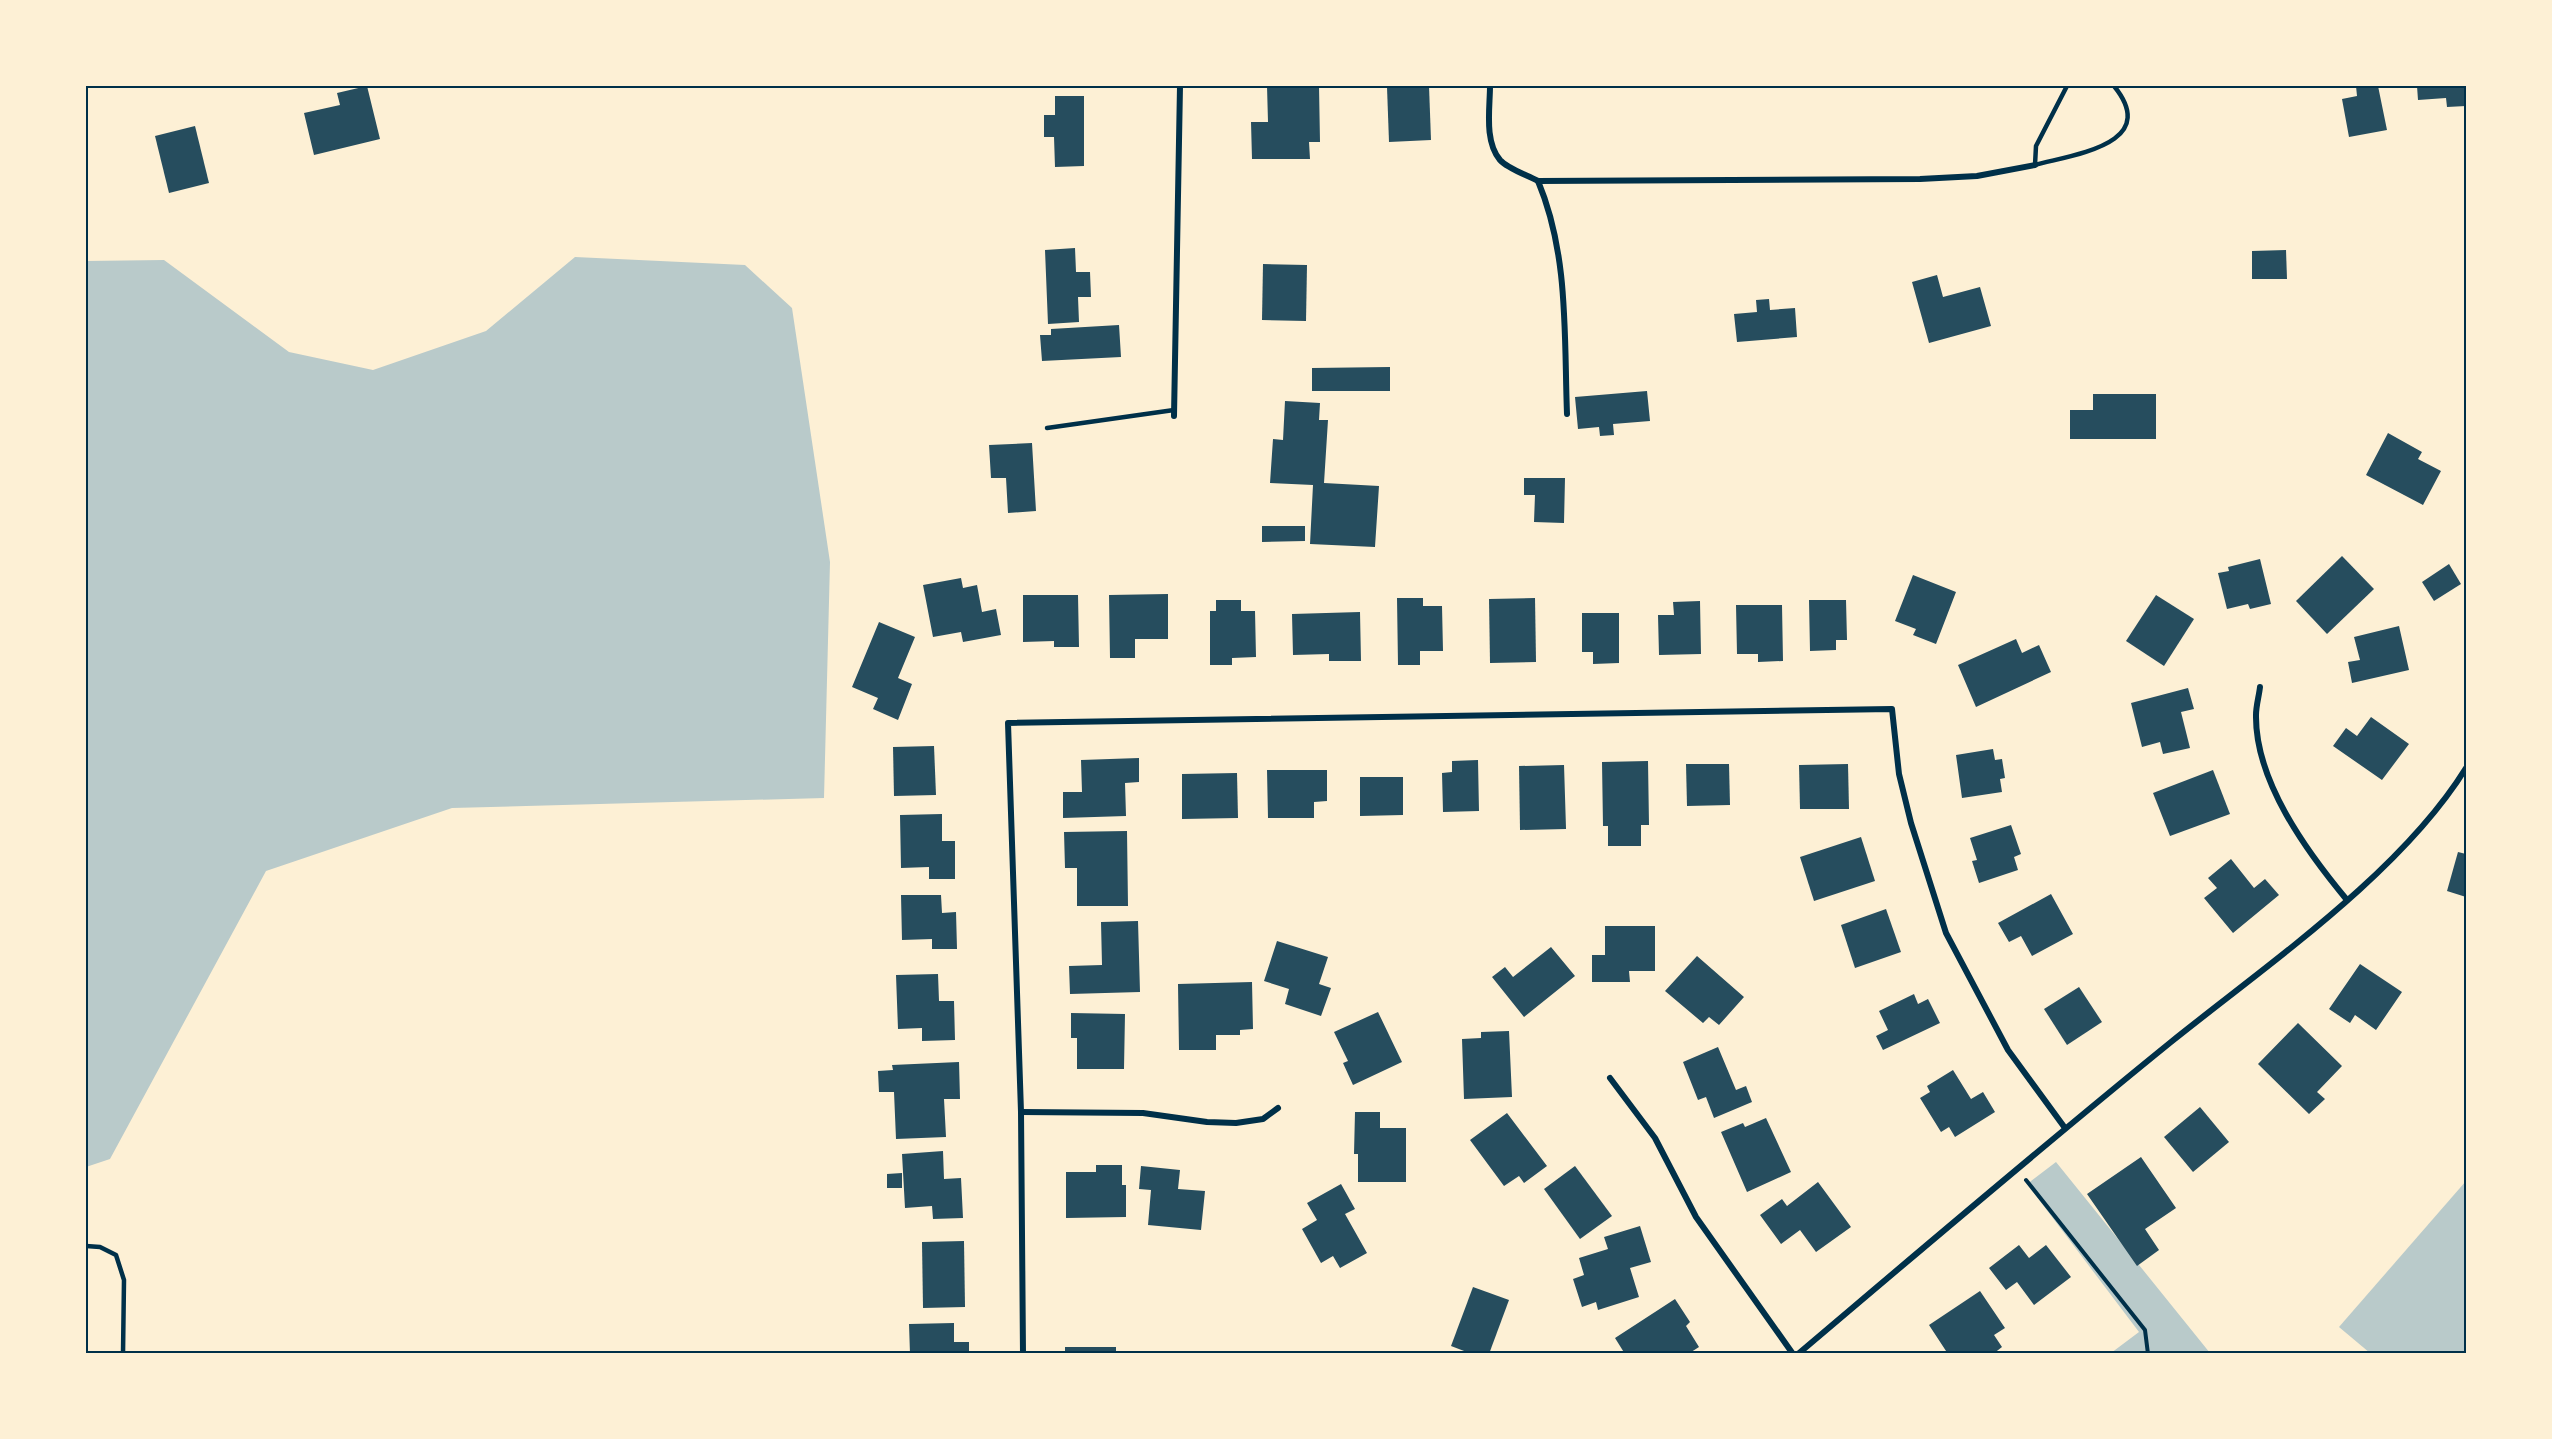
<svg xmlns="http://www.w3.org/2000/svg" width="2552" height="1439" font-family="'Alegreya Sans',sans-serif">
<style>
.green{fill:#b9caca}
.building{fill:#264d5e}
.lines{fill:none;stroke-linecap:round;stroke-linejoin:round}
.path{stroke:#003049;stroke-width:4}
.service{stroke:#003049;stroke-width:4.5}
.minor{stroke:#003049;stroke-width:6}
.neatline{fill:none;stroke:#003049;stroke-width:2}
</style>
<rect width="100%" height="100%" fill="#fdf0d5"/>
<g class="green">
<polygon points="575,257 745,265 792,308 830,562 824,798 452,808 266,871 110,1159 86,1167 86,261 164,260 289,352 373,370 486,331"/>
<polygon points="2056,1162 2210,1353 2111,1353 2139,1332 2027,1184"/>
<polygon points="2466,1181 2466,1353 2370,1353 2339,1327"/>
</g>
<g class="building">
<polygon points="367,86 380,139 314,155 304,113 340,105 337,93"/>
<polygon points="1267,86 1319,86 1320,142 1309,142 1310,159 1252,159 1251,122 1268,122"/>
<polygon points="1429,86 1431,140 1389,142 1387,87"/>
<polygon points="2356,86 2378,86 2387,130 2349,137 2342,99 2357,96"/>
<polygon points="2417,86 2466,86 2466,106 2447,107 2446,98 2418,100"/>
<polygon points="1055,96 1084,96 1084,166 1055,167 1054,137 1044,137 1044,115 1055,115"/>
<polygon points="195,126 209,183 169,193 155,136"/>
<polygon points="1075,248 1076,272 1090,272 1091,297 1078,297 1079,322 1048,324 1045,250"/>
<polygon points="2286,250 2287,279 2252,279 2252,251"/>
<polygon points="1263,264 1307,265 1306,321 1262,320"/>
<polygon points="1937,275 1943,297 1980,287 1991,326 1929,343 1912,282"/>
<polygon points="1769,299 1770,310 1795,308 1797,337 1737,342 1734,314 1757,312 1756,300"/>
<polygon points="1119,325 1121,357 1042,361 1040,335 1051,335 1051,329"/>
<polygon points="1390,367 1390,391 1312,391 1312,368"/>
<polygon points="1647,391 1650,421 1613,424 1614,435 1600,436 1599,427 1578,429 1575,397"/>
<polygon points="2093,394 2156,394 2156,439 2070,439 2070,410 2093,410"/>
<polygon points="1285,401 1320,403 1319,420 1328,420 1324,483 1379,486 1375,547 1310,544 1313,485 1270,483 1273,439 1283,440"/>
<polygon points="2388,433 2422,452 2418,459 2441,471 2423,505 2366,475"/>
<polygon points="1032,443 1036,511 1008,513 1006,478 991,478 989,445"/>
<polygon points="1524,478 1565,478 1564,523 1534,522 1535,495 1524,495"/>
<polygon points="1262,526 1305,526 1305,541 1262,542"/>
<polygon points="2342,556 2374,589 2327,634 2296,601"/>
<polygon points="2260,559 2271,604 2250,609 2248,604 2227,609 2218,573 2229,571 2228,567"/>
<polygon points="2449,564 2461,584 2434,601 2422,582"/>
<polygon points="1913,575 1956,592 1936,644 1913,635 1916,629 1895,621"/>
<polygon points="961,578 963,588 977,585 982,612 996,609 1001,635 963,642 961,632 933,637 923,585"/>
<polygon points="1168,594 1168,639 1135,639 1135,658 1110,658 1109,595"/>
<polygon points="1023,595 1078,595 1079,647 1054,647 1054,641 1023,642"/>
<polygon points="2156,595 2194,619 2164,666 2126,641"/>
<polygon points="1397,598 1423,598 1423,606 1442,606 1443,651 1420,651 1420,665 1398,665"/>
<polygon points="1535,598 1536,662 1490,663 1489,599"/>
<polygon points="1216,600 1241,600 1241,611 1255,611 1256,657 1232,658 1232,665 1210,665 1210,611 1216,611"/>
<polygon points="1809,600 1846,600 1847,640 1836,640 1836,650 1810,651"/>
<polygon points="1700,601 1701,654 1659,655 1658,615 1674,615 1673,602"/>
<polygon points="1736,605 1782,605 1783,661 1758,662 1758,654 1737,654"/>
<polygon points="1360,612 1361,661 1329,661 1329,654 1293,655 1292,614"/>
<polygon points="1582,613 1619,613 1619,663 1593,664 1593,652 1582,652"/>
<polygon points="879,622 915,637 898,678 912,684 898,720 873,709 878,698 852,687"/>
<polygon points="2399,626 2409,670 2352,683 2348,662 2360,660 2354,637"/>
<polygon points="2016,639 2022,653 2039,645 2051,672 1976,707 1958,665"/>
<polygon points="2188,688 2194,709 2181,712 2190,748 2163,754 2160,742 2142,747 2131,703"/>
<polygon points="2371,717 2409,744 2382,780 2333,746 2346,728 2357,736"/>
<polygon points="934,746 936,795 894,796 893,747"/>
<polygon points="1993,749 1995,760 2002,759 2005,778 2000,779 2002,792 1962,798 1956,755"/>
<polygon points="1139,758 1139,782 1125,783 1126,816 1063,818 1063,792 1082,792 1081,760"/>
<polygon points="1478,760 1479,811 1443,812 1442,773 1452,772 1452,761"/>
<polygon points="1648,761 1649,825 1641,825 1641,846 1608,846 1608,826 1603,826 1602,762"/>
<polygon points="1686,764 1729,764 1730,805 1687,806"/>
<polygon points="1848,764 1849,809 1800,809 1799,765"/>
<polygon points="1564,765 1566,829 1520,830 1519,766"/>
<polygon points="1267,770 1327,770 1327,801 1314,802 1314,818 1268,818"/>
<polygon points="2213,770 2230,814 2170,836 2153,793"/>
<polygon points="1237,773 1238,818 1182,819 1182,774"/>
<polygon points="1360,777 1403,777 1403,815 1360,816"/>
<polygon points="942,814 942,841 955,841 955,879 929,879 929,867 901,868 900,815"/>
<polygon points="2011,825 2021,854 2014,857 2018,870 1979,883 1972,861 1977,860 1970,838"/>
<polygon points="1127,831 1128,906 1077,906 1077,868 1065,868 1064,832"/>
<polygon points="1861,837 1875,881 1814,901 1800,857"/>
<polygon points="2458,852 2466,854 2466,897 2447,891"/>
<polygon points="2231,859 2254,888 2265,879 2279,895 2233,933 2204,898 2217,888 2208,878"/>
<polygon points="2051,894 2073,934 2032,956 2021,936 2009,942 1998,923"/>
<polygon points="901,895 941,895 942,913 956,912 957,949 932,949 932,939 902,940"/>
<polygon points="1886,909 1901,952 1855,968 1841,925"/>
<polygon points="1138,921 1140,992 1070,994 1069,966 1102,965 1101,922"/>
<polygon points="1605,926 1655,926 1655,971 1629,971 1630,982 1592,982 1592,955 1605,955"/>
<polygon points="1277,941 1328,957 1319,984 1331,988 1321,1016 1285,1004 1289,989 1264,981"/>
<polygon points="1551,947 1575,976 1524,1017 1492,977 1505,967 1513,977"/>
<polygon points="1697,956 1744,997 1719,1025 1709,1017 1703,1023 1665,991"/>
<polygon points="2360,964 2402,992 2376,1030 2355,1015 2350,1023 2329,1009"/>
<polygon points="938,974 939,1001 954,1001 955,1040 922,1041 922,1028 898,1029 896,975"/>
<polygon points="1252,982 1253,1029 1240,1030 1240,1035 1216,1035 1216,1050 1179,1050 1178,984"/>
<polygon points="2079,987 2102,1022 2067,1045 2044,1009"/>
<polygon points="1914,994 1918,1004 1928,999 1940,1023 1883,1050 1876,1036 1888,1030 1879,1011"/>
<polygon points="1378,1012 1402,1062 1353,1085 1343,1063 1348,1061 1334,1032"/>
<polygon points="1071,1013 1125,1014 1124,1069 1077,1069 1077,1038 1071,1038"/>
<polygon points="2298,1023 2342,1066 2317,1092 2325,1099 2309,1114 2258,1064"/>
<polygon points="1509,1031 1512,1097 1464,1099 1462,1039 1481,1038 1481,1032"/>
<polygon points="1718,1047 1736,1090 1746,1086 1752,1102 1714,1118 1706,1097 1698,1100 1683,1062"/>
<polygon points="959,1062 960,1099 944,1099 946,1137 896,1139 894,1092 879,1092 878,1071 893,1070 892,1065"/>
<polygon points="1953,1070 1971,1099 1983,1092 1995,1112 1955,1137 1949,1127 1941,1132 1920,1098 1930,1092 1927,1086"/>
<polygon points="2200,1107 2229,1142 2193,1172 2164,1137"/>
<polygon points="1355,1112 1380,1112 1380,1128 1406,1128 1406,1182 1358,1182 1358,1154 1354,1154"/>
<polygon points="1507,1113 1547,1166 1524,1183 1519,1176 1504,1186 1470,1140"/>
<polygon points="1766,1118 1791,1172 1747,1192 1721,1132 1743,1123 1745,1127"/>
<polygon points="943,1151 944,1179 961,1178 963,1218 933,1219 932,1206 905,1208 902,1154"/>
<polygon points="2141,1157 2176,1208 2145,1229 2159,1250 2137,1266 2087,1194"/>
<polygon points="1096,1165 1122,1165 1122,1185 1126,1185 1126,1217 1066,1218 1066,1172 1096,1172"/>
<polygon points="1141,1166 1180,1170 1178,1189 1205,1191 1201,1230 1148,1225 1151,1190 1139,1189"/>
<polygon points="1575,1166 1612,1216 1580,1239 1544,1189"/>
<polygon points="902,1173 902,1188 887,1188 887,1174"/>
<polygon points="1818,1182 1851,1227 1816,1252 1800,1230 1781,1244 1760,1215 1782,1199 1787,1206"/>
<polygon points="1341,1184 1355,1209 1345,1214 1367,1253 1340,1268 1333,1256 1321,1263 1302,1229 1317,1220 1307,1203"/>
<polygon points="1640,1226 1651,1262 1630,1268 1639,1297 1598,1310 1596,1302 1582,1307 1573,1279 1584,1275 1579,1258 1608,1249 1604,1237"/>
<polygon points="964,1241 965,1307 923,1308 922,1242"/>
<polygon points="2019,1245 2029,1258 2046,1245 2071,1277 2034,1305 2017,1282 2006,1290 1989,1268"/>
<polygon points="1473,1287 1509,1300 1489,1354 1472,1354 1451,1346"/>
<polygon points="1980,1291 2005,1328 1994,1335 2002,1347 1993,1354 1948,1354 1929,1325"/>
<polygon points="1675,1299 1690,1322 1686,1326 1699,1347 1688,1354 1625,1354 1615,1338"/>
<polygon points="954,1323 954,1342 969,1342 969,1354 910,1354 909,1324"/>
<rect x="1065" y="1347" width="51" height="7"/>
</g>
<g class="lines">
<polyline class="path" points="2026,1180 2145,1330 2148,1354"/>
<g class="service">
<path d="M2067,86L2036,146L2035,165C2075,154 2161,144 2114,86"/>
<polyline points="1047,428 1174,410"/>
<polyline points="86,1246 100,1247 116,1255 124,1280 123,1354"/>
</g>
<g class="minor">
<path d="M1490,86C1490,108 1484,141 1500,160C1508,169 1527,175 1538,181L1920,179L1977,176L2035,165"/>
<path d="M1538,181C1569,255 1564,335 1567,414"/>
<polyline points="1174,416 1180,86"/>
<path d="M2260,687C2259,696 2256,706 2256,715C2255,781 2307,852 2347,900"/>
<polyline points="1610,1078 1655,1138 1696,1217 1793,1354"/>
<polyline points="1021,1112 1143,1113 1207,1122 1236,1123 1263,1119 1278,1108"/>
<polyline points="1023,1354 1021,1112 1008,723 1892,709 1899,774 1911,823 1946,933 2008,1050 2065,1128"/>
<path d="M1798,1354C1922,1249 2045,1144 2171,1042C2268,964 2401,873 2466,768"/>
</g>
</g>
<rect width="2552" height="1439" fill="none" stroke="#fdf0d5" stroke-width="174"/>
<rect x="87" y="87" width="2378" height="1265" class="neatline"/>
</svg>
